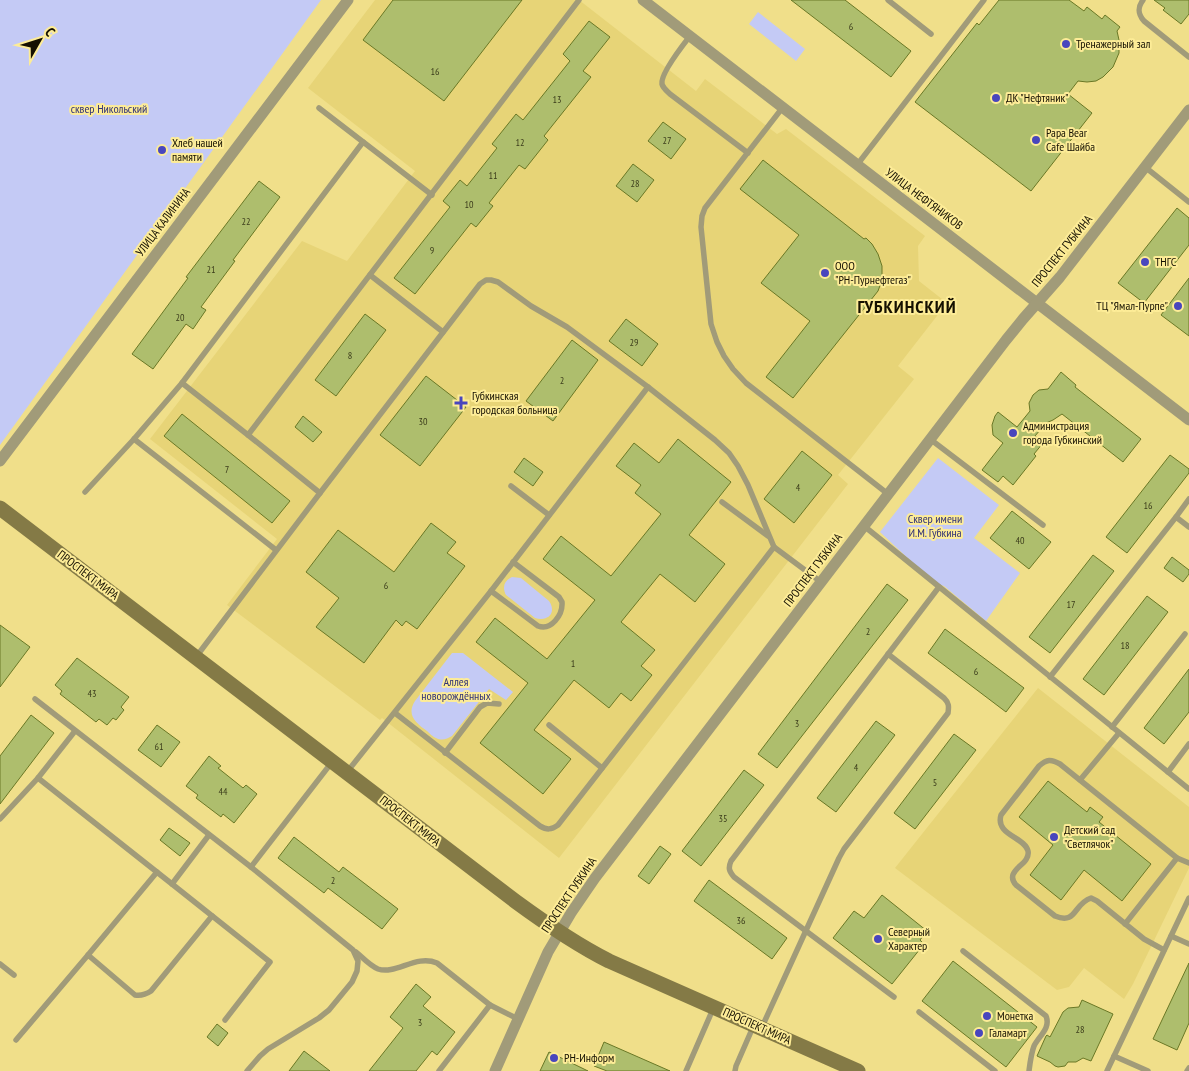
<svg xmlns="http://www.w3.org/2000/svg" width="1189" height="1071" font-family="'PT Sans Narrow',sans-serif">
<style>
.built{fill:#e7d477}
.green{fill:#c4caf5}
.building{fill:#aebe6d;stroke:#6a7826}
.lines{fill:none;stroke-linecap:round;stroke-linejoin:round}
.service{stroke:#a19b79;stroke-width:5.5}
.minor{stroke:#a19b79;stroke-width:11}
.secondary{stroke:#847a46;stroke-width:15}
.poi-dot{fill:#4946bd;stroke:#fdec97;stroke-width:2}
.labels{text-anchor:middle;stroke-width:4;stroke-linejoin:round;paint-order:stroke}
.number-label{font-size:10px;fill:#3b3c1b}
.poi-label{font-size:12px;fill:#151000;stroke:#fdec97;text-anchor:start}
.park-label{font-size:12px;fill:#313276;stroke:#fdec97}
.street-label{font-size:12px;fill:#151000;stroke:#fdec97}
.district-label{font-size:18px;font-weight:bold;letter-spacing:1px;fill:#151000;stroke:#fdec97}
</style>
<rect width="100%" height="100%" fill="#f0df8a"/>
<g class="built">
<polygon points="375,0 579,0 696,91 705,79 777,134 786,129 925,236 918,246 919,281 947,303 898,366 914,379 838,475 848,484 559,858 382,718 380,720 227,605 277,539 150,439 302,241 347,261 415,171 308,88"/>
<polygon points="1038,688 1189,807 1189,868 1133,984 1124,999 1084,968 1069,987 1057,990 895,868"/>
</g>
<g class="green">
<polygon points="0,0 321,0 0,445"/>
<polygon points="758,12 805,49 796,61 749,24"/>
<polygon points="938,458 999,505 974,538 1020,573 986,621 944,586 934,583 880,532"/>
<path d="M512,577L521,578L549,601C557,613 548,622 535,618L506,595C502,587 504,581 512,577Z"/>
<path d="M452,653H463L513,692L506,700L489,689L452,736C447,739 442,741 436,738C433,737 429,733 427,731C416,723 406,715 415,701Z"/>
</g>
<g class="building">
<polygon points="393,0 522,0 444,101 363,40"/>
<polygon points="791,0 845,0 911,51 891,77"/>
<polygon points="999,0 1069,0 1084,11 1087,7 1102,19 1105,15 1120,27 1117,31 1119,40 1119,53 1113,67 1103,77 1096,81 1087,82 1078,81 1068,94 1092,113 1031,191 915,102 977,23 979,25"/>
<polygon points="1154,0 1189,0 1189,14 1181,24 1163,10 1165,8"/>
<polygon points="589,21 610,37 583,71 591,77 544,136 548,140 525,169 519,165 489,203 493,206 476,227 471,223 415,294 394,278 450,207 443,201 460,180 467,186 497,148 492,144 516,114 523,120 570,61 563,54"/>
<polygon points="663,122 686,139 671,159 648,141"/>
<polygon points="763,160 864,239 866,238 872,244 878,254 882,266 882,280 878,291 793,398 766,377 810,321 761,283 799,235 740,189"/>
<polygon points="633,164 654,180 637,202 616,186"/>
<polygon points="259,181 280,197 233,260 235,261 201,307 206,310 193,329 186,324 153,369 132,354 188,278 186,277"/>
<polygon points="1177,208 1189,218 1189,245 1144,303 1118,283"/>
<polygon points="1189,278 1189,336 1161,315"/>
<polygon points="365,314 386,330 336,396 315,380"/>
<polygon points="626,319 658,344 642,366 609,341"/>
<polygon points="572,340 598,360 553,421 526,401"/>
<polygon points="1061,372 1076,385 1075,387 1141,439 1123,462 1062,414 1053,420 1046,423 1035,436 1043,443 1034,454 1036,456 1013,485 1003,476 998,482 982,470 1003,443 993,435 992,425 995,416 998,412 1017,427 1030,411 1029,403 1033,395 1039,390 1048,389"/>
<polygon points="426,376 466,407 420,466 380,435"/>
<polygon points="182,414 290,501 272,523 164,436"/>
<polygon points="303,416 322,432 313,442 295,427"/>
<polygon points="678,439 731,482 689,535 725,564 695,602 660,574 621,622 655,650 641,666 652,675 631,701 621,693 609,708 574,680 534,730 571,759 543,794 480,743 528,683 476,642 495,618 547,659 595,600 543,559 561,536 611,576 661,514 635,493 641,485 616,466 634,443 659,463"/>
<polygon points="802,451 832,475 794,523 764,499"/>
<polygon points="1170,455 1189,469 1189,473 1127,553 1106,537"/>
<polygon points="524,458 543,472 533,486 514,472"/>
<polygon points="1012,511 1051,542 1029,569 990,538"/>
<polygon points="431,523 456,542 447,553 465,566 417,629 406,621 402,626 396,620 364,663 316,627 339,598 306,572 338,530 394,572"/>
<polygon points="1093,555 1114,571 1050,653 1029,637"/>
<polygon points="1172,557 1189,570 1189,574 1183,582 1164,568"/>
<polygon points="887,584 908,600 777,768 758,754"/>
<polygon points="1147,596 1168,612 1104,695 1083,679"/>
<polygon points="0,625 30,647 0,687"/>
<polygon points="945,629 1024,688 1006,712 928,653"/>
<polygon points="77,658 129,697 121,707 124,710 116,720 113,718 107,725 99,719 96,722 60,694 62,691 55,685"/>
<polygon points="1189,669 1189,712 1164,744 1144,728"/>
<polygon points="31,715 54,733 0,804 0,756"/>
<polygon points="876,721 895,735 836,812 817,798"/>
<polygon points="157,725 180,742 161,767 138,750"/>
<polygon points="954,734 976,750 915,829 894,813"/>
<polygon points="209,756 221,766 218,768 243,788 246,785 257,794 234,823 223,814 221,817 196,798 198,795 186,786"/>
<polygon points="744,770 764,785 701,866 682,851"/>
<polygon points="1048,781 1087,812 1090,807 1103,817 1099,822 1151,864 1122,901 1084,870 1061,900 1030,875 1053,845 1019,817"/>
<polygon points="169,828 190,843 180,856 160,840"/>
<polygon points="294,837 339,872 343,867 398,909 382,929 328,888 324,893 278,858"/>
<polygon points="660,846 671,854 649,884 638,876"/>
<polygon points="709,880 787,938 772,959 694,901"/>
<polygon points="882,895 927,931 920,940 924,944 892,984 833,938 854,911 864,918"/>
<polygon points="953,961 1037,1027 1006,1067 922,1001"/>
<polygon points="1189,963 1189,1023 1177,1050 1153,1039"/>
<polygon points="416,984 431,997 423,1006 455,1032 437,1055 432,1051 416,1071 369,1071 403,1028 390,1017"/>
<polygon points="1082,1000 1113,1014 1091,1061 1083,1058 1076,1062 1068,1062 1065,1066 1058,1067 1055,1066 1050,1062 1037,1056 1046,1036 1047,1035 1050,1037 1063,1012 1068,1008 1079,1007"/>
<polygon points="217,1024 228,1033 218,1046 207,1037"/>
<polygon points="604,1042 670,1071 607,1071 594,1066"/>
<polygon points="304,1051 330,1071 289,1071"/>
<polygon points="549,1052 588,1071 540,1071"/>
</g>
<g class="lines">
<g class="service">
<polyline points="888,0 931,34"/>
<path d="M1143,0C1137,8 1138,14 1144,21L1189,57"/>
<path d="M690,36C683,45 660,74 662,84C663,88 667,91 670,94L748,153"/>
<polyline points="783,107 705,208 702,216 701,227 711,324 717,342 724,356 733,369 746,383 888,494"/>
<polyline points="319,108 432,195"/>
<polyline points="857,165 984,0"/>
<polyline points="1145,167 1189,202"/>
<polyline points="370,275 443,332"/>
<polyline points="182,383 248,435"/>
<polyline points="134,439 276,550"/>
<polyline points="930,439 1043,525"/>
<polyline points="511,486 549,515"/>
<polyline points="85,492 134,439 182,383 363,142"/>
<polyline points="320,493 480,284 486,280 491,280 498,282 531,306 567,327 648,387 715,440 729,453 738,466 748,485 774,547 821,582"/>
<polyline points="722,502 768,536"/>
<polyline points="1176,517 1189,499"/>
<polyline points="864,526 1189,789"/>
<path d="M491,591L538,626C551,631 563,615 562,602L559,597L513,562"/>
<polyline points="196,657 320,493 248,435 579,0"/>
<polyline points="1050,677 1176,517 1189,527"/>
<polyline points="35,699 251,867 353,950 358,961 357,971 352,982 329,1010 319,1018 268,1049 260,1056 247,1071"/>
<path d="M395,713L540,826C547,830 551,830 558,825L774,547"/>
<polyline points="549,725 602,768"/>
<polyline points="1112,727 1185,634"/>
<polyline points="445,753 480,707 487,703 499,704"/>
<polyline points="347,772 491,591 648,387"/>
<polyline points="1168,772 1189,744"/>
<polyline points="38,778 172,884"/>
<polyline points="1080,780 1119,733"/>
<polyline points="0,819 38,778 75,731"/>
<polyline points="209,835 172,884 270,962 225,1020"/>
<polyline points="251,867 332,762"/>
<polyline points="1125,924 1177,858"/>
<polyline points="1171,936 1189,944"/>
<path d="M1164,950L1144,939L1097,901L1091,898C1073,904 1077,925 1055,916L1016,885C1003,870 1031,865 1028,851C1025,837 995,835 1001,815L1039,766C1047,759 1051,759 1060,764L1177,858L1189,863"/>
<path d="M963,951L1046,1016C1051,1028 1039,1036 1034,1046C1031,1054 1030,1063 1029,1071"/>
<path d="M356,952C362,957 370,966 378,969C396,975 416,954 437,963L490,1005L518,1019"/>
<polyline points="88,955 157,872"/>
<polyline points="0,964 14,975"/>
<path d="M894,997L734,877C729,871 728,868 731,861L939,587"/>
<polyline points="919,1012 995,1071"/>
<path d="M762,1027L839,858L844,849L948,713C949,706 949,703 944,698L888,654"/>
<path d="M16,1040L88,955L135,995C141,996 145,995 151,991L212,916"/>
<polyline points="1114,1056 1148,1071"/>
<polyline points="439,1071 490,1005"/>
<polyline points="686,1071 713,1009"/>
<polyline points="735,1071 736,1066 753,1027"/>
<polyline points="1107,1071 1189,898"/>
<polyline points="1187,1071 1189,1068"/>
</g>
<g class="minor">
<polyline points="643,0 1189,420"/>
<polyline points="0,461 348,0"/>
<polyline points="495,1071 548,952 571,913 595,878 1006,340 1023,319 1060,277 1189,110"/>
</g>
<path class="secondary" d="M0,508L515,901C545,923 575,944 609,961L858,1071"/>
</g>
<g class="poi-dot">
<circle cx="1066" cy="44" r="5"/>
<circle cx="996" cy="98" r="5"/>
<circle cx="1036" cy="140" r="5"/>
<circle cx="162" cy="150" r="5"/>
<circle cx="1145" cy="262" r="5"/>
<circle cx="825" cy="273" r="5"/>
<circle cx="1178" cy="306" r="5"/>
<path d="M458.5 395.5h5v5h5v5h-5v5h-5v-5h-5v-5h5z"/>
<circle cx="1013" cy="433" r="5"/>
<circle cx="1054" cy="837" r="5"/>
<circle cx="878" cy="939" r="5"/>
<circle cx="987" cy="1016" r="5"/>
<circle cx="979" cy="1033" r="5"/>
<circle cx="554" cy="1058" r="5"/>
</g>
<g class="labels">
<g class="number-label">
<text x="851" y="30">6</text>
<text x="435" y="75">16</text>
<text x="557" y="103">13</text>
<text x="667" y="144">27</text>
<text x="520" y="146">12</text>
<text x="493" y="179">11</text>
<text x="635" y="187">28</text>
<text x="469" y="208">10</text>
<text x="246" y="225">22</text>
<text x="432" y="254">9</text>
<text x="211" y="273">21</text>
<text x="180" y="321">20</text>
<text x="634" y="346">29</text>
<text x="350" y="359">8</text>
<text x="562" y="384">2</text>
<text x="423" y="425">30</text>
<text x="227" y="473">7</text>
<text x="798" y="491">4</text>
<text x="1148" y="509">16</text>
<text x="1020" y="544">40</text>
<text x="386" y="589">6</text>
<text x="1071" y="608">17</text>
<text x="868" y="635">2</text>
<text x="1125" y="649">18</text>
<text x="573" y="667">1</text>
<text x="976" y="675">6</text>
<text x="92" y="697">43</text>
<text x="797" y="727">3</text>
<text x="159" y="750">61</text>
<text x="856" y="771">4</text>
<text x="935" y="786">5</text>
<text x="223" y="795">44</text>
<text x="723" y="822">35</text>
<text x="333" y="884">2</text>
<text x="741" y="924">36</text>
<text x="420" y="1026">3</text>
<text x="1080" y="1033">28</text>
</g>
<g class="poi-label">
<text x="1076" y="48">Тренажерный зал</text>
<text x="1006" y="102">ДК "Нефтяник"</text>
<text x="1046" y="137">Papa Bear<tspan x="1046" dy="14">Cafe Шайба</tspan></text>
<text x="172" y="147">Хлеб нашей<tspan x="172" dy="14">памяти</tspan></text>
<text x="1155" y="266">ТНГС</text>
<text x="835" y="270">ООО<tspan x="835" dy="14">"РН-Пурнефтегаз"</tspan></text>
<text x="1168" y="310" text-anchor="end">ТЦ "Ямал-Пурпе"</text>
<text x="472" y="400">Губкинская<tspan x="472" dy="14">городская больница</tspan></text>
<text x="1023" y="430">Администрация<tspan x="1023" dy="14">города Губкинский</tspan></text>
<text x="1064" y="834">Детский сад<tspan x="1064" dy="14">"Светлячок"</tspan></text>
<text x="888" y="936">Северный<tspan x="888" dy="14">Характер</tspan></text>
<text x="997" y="1020">Монетка</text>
<text x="989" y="1037">Галамарт</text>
<text x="564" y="1062">РН-Информ</text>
</g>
<g class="park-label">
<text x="109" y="113">сквер Никольский</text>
<text x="935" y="523">Сквер имени<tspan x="935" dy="14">И.М. Губкина</tspan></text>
<text x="456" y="686">Аллея<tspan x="456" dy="14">новорождённых</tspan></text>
</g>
<g class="street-label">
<text transform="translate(924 199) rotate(37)" y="4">УЛИЦА НЕФТЯНИКОВ</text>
<text transform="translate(163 222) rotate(-53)" y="4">УЛИЦА КАЛИНИНА</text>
<text transform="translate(1062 251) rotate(-51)" y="4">ПРОСПЕКТ ГУБКИНА</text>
<text transform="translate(813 570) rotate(-53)" y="4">ПРОСПЕКТ ГУБКИНА</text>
<text transform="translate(88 575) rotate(37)" y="4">ПРОСПЕКТ МИРА</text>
<text transform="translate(410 821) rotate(38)" y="4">ПРОСПЕКТ МИРА</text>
<text transform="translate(569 895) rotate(-56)" y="4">ПРОСПЕКТ ГУБКИНА</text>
<text transform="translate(757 1026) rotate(24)" y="4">ПРОСПЕКТ МИРА</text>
</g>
<g class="district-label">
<text x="907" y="313">ГУБКИНСКИЙ</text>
</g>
</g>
<g transform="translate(40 40) rotate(51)" stroke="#fdec97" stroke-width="4" paint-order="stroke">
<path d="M0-4L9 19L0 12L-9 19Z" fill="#151000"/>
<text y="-8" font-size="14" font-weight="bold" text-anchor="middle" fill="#151000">С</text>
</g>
</svg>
